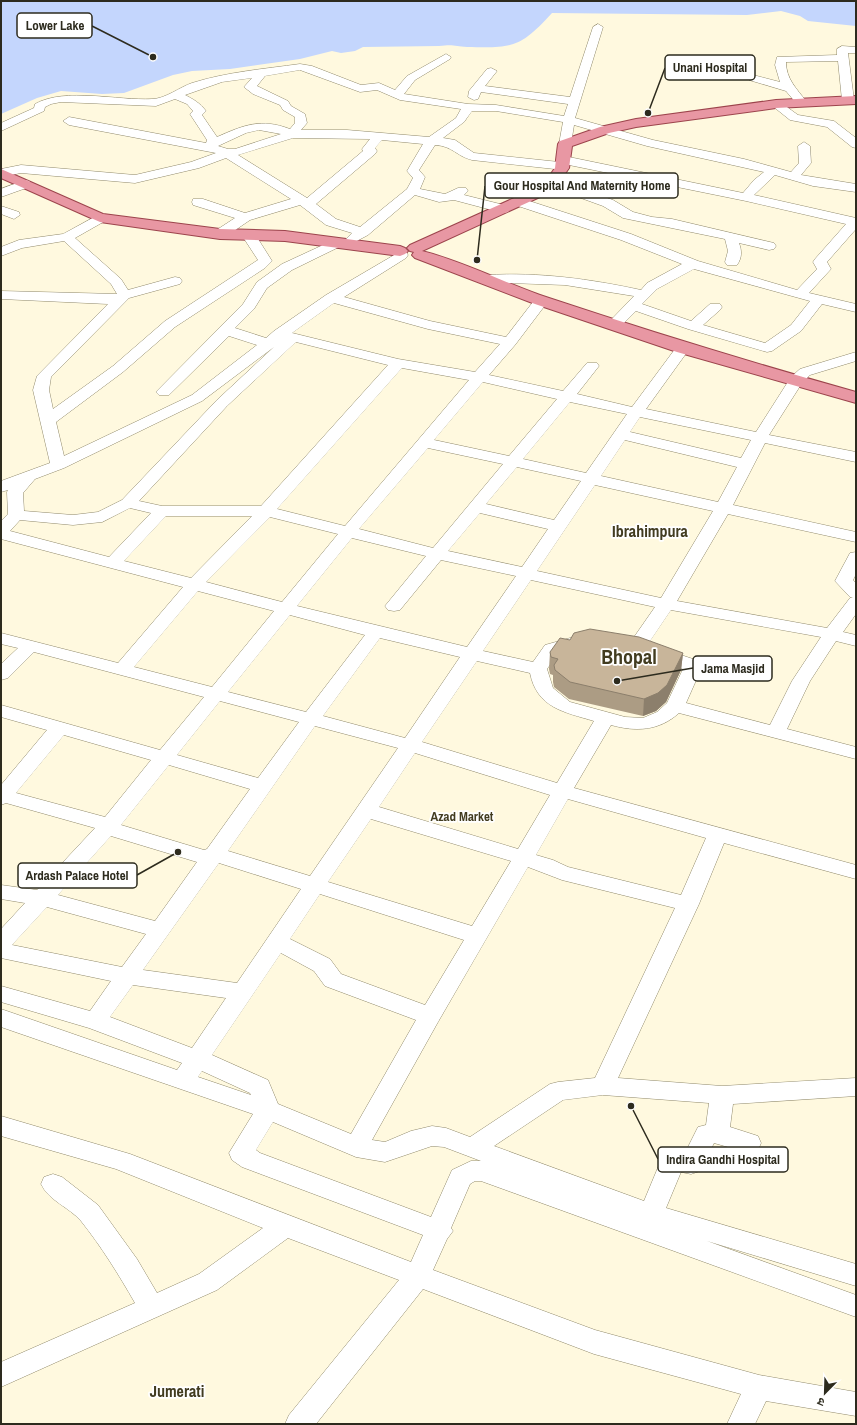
<svg xmlns="http://www.w3.org/2000/svg" width="857" height="1425" font-family="'Archivo Narrow','Noto Sans Devanagari',sans-serif">
<style>
.water{fill:#c4d6fd}
.lines{fill:none;stroke-linecap:round;stroke-linejoin:round}
.minor-casing{stroke:#918a6c;stroke-width:1}
.major-casing{stroke:#9c444c;stroke-width:2}
.minor{fill:#fff;fill-rule:evenodd}
.major{fill:#e897a3;fill-rule:evenodd}
.wall{fill:#ac9c84}
.shaded-wall{fill:#8c7f6c}
.building{fill:#c8b59a;stroke:#8c7f6c}
.labels{text-anchor:middle;stroke-width:3.5;stroke-linejoin:round;paint-order:stroke}
.neighbourhood-label{font-size:13px;font-weight:bold;fill:#423c20;stroke:#fff}
.district-label{font-size:16px;font-weight:bold;fill:#423c20;stroke:#fff}
.near-neighbourhood-label{font-size:16px;font-weight:bold;fill:#423c20;stroke:#fff}
.town-label{font-size:20px;font-weight:bold;fill:#423c20;stroke:#fff}
.leader{fill:none;stroke:#2d2b1e;stroke-width:1.5}
.callout-dot{fill:#2d2b1e;stroke:#fff;stroke-width:1.5}
.callout{fill:#fff;stroke:#2d2b1e;stroke-width:1.5}
.callout-label{font-size:13px;text-anchor:middle;font-weight:bold;fill:#2d2b1e}
</style>
<rect width="100%" height="100%" fill="#fff9df"/>
<path class="water" d="M1,1H856V26L808,21L800,16L781,11L747,15L552,13C520,48 513,48 467,47C455,46 453,44 439,46L363,47L355,51L341,53L332,51L300,59L230,69L192,71L173,75L124,93L102,94L61,91L37,98L1,114Z"/>
<g class="lines">
<g class="minor-casing">
<g id="minor">
<path d="M598,24L603,27L575,118L653,140L744,159L791,172L799,163L798,146L804,142L810,146L811,163L801,175L856,184V192L813,186L775,175L754,195L856,218V229L827,262L831,269L809,293L856,304V312L822,304L801,331L772,351L767,352L688,329L636,311L619,328H609L607,325L609,322L634,296L565,285L482,282L480,279L482,276L487,275C539,272 590,279 641,290L647,283L682,264L621,240L515,205L514,202L515,199L520,198L631,234L698,261L797,290L817,269L813,262L815,259L846,224L746,201L569,165L568,169L564,170L472,160C456,156 453,146 435,145L419,170L425,177L420,189L445,194L458,188H466L468,191L464,195L508,206L509,209L508,212L503,213L454,200L439,202L415,195L368,235L353,243L348,242L346,239L352,233L326,225L300,205L250,220L225,237H215L213,234L215,231L235,218L193,205L192,202L193,199H203L245,213L291,199L226,158L199,168L135,183L21,173L1,177V169L21,165L135,175L191,162L216,153L69,125L63,121L69,117L206,143L207,140L190,114L193,111L187,104L175,99L156,106L61,102L51,104L45,107L44,111L1,131V123L34,108L35,104C65,87 118,101 152,99C165,99 180,87 192,83C227,72 264,69 300,64L312,66L361,85L379,83L395,90L407,76L446,54L451,57L450,59L415,80L404,94L468,104L496,105L564,116L568,104L481,92L478,99L474,100L468,97L469,91L487,69L491,68L497,71L485,86L570,97L593,27ZM300,70L360,92L377,90L400,100L461,109L456,118L429,137L347,130H301L307,123L305,114L291,106L288,101L257,86L265,76ZM252,78L244,87L253,94L280,105L283,110L295,117V123L290,129C261,118 244,125 217,137L202,115L206,111C200,103 193,99 185,95L222,82ZM472,111H496L563,122L559,144L565,148L571,144L574,125L647,146L764,172L754,180L743,193L564,156L560,157L558,160L559,162L474,153L455,140L443,138L464,122ZM259,130L281,134L235,149H228L218,146L246,133ZM293,138L370,139L362,149L363,151L307,198L238,155ZM382,140L423,144L407,171L413,178L407,189L360,227L336,219L316,204L375,154L377,151L375,148ZM694,269L810,301L791,325L765,343L703,325L720,310L722,307L720,304H710L691,321L642,304L657,289Z"/>
<path d="M842,46L856,47V53H848L854,100L852,102H844L842,100L838,61L786,62C786,79 797,89 806,101L800,104L796,103L786,91L749,80L747,78L753,75L780,82L775,65L777,57L837,55V49Z"/>
<polygon points="776,101 780,102 798,115 834,121 856,138 856,148 852,147 827,127 790,120 770,104"/>
<polygon points="25,180 29,181 31,184 29,187 1,197 1,189"/>
<path d="M560,182L613,200L633,212L652,217L672,219L774,243L776,246L774,249L769,250L739,243C742,251 742,258 737,265H727L725,262L728,251L725,239L623,218L603,206L556,189L554,186Z"/>
<polygon points="1,206 19,212 20,215 14,219 1,214"/>
<path d="M100,214L105,215L106,218L105,221L75,238L121,279L128,290L175,277L180,278L182,281L180,284L129,298L51,377L49,390L53,409L113,366L165,321L258,260L241,234L243,231H253L272,261L265,268L175,327L123,372L56,422L64,456L192,395L257,345L229,336L169,395H159L156,392L243,304L257,282L282,264L336,239L341,240L343,243L341,246L292,270L267,288L254,309L235,328L266,338L274,331L326,295L401,251L406,252L408,255L406,258L344,297L430,321L506,337L536,298H546L548,301L546,304L515,345L489,375L563,391L587,363H597L599,366L577,394L632,407L678,345H688L690,348L646,409L756,432L791,377L800,369L856,352V361L810,375L802,383L769,435L856,452V462L765,443L733,505L856,532V542L728,514L677,601L827,628L850,598L853,597H850L835,581L850,553L856,552V574L853,580L856,583V614L843,632L856,635V646L836,641L810,681L787,729L856,747V759L679,713C659,731 636,732 611,725L574,788L856,865V879L724,843L699,904L618,1078L722,1086L856,1078V1096L733,1104L730,1127L758,1136L761,1143L758,1150L749,1153L714,1143L700,1171L691,1174L681,1172L666,1208L856,1264V1286L707,1241L856,1295V1317L481,1181H475L470,1184L451,1228L453,1231L447,1239L433,1270L595,1330L759,1375L856,1392V1416L766,1401L755,1424H727L741,1394L594,1354L423,1289L316,1424H285L289,1415L399,1280L288,1238L217,1290L1,1387V1362L135,1303C119,1275 101,1246 81,1221C69,1207 49,1201 41,1184L44,1177L53,1174L62,1177L98,1205L137,1259L157,1293L199,1274L263,1228L116,1169L1,1136V1116L130,1154L411,1262L423,1235L242,1167L232,1160L229,1153L253,1114L1,1027V1009L177,1070L182,1063L89,1028L1,1002V986L90,1011L111,981L1,958V929L25,903L1,899V885L37,890L95,828L6,803L1,805V785L47,730L1,717V705L160,750L204,697L34,652L8,678L1,680V664L18,648L1,644V633L118,663L183,587L1,539V521L8,514L7,492L8,490L1,492V481L50,463L33,390L37,376L108,304L1,299V291L117,294L111,284L64,241L22,248L1,256V247L19,240L63,234ZM334,303L428,329L500,344L475,372L398,359L292,333ZM296,342L388,365L261,506H162L139,501L227,406ZM274,347L217,400L122,500L98,512L73,515L24,511L23,493L35,479L64,468L202,401ZM402,368L469,380L345,526L277,509ZM483,382L557,399L509,456L434,440ZM570,402L627,414L586,473L523,459ZM640,417L751,440L741,458L630,432ZM625,440L737,467L718,502L601,476ZM428,448L503,464L433,548L359,529ZM517,467L581,481L554,520L486,504ZM595,485L713,511L661,598L537,571ZM130,508L151,513L109,557L10,531L20,520L73,525L102,522ZM480,513L548,529L522,567L448,551ZM166,516H252L191,578L124,561ZM270,517L338,534L282,602L206,582ZM352,538L426,556L385,606L388,610L394,611L400,610L441,560L516,576L467,647L297,606ZM531,580L655,607L632,640L588,633L545,645L533,662L483,651ZM198,591L274,611L212,687L134,667ZM671,610L821,637L792,681L770,725L686,703L702,667L693,659L648,644ZM290,615L365,635L306,712L228,692ZM380,638L460,657L405,738L323,716ZM589,644L634,651L683,669L667,703L657,712L643,718L625,717L570,702L553,688L547,669L558,653ZM477,661L530,673C537,708 564,712 594,721L557,783L422,742ZM220,701L299,722L258,778L177,755ZM315,726L398,748L310,876L228,851ZM64,735L151,760L105,817L16,793ZM415,753L550,795L518,849L379,807ZM169,765L250,789L207,849L204,850L121,825ZM568,799L706,838L681,895L568,867L553,860L536,855ZM371,819L511,861L472,926L328,882ZM111,836L197,862L155,921L58,895ZM219,863L301,889L237,983L143,970ZM528,867L562,880L675,908L595,1078L558,1082L550,1084L470,1137L446,1128L432,1126L411,1131L385,1142L372,1140L438,1022ZM320,894L464,940L425,1005L341,974L330,959L290,939ZM47,907L146,934L122,967L12,945ZM281,953L314,971L325,986L416,1020L351,1134L278,1104L268,1080L212,1055ZM133,985L226,998L192,1048L110,1017ZM202,1071L250,1093L251,1095L198,1077ZM603,1095L709,1103L706,1125L698,1127L685,1153L673,1150L664,1153L644,1201L494,1146L563,1100ZM273,1122L356,1157L385,1162L432,1146L444,1147L481,1161H471L452,1170L431,1217L260,1153L256,1150Z"/>
</g>
</g>
<g class="major-casing">
<g id="major">
<path d="M856,96V104L776,108L636,127L609,133L572,146L569,168L553,191L422,251C466,262 506,284 549,298C651,332 753,363 856,392V403L677,352L535,304L415,258L412,255L414,252L410,251L407,248L410,245L543,185L555,168L558,144L560,141L600,127L636,119L776,100Z"/>
<polygon points="1,169 103,214 220,229 285,231 400,246 405,248 408,251 405,254 400,256 285,241 220,239 100,222 1,178"/>
</g>
</g>
<use href="#minor" class="minor"/>
<use href="#major" class="major"/>
</g>
<polygon class="wall" points="570,640 683,653 681,670 666,702 656,711 643,716 569,699 554,687 553,682 553,675 550,674 549,669 550,652"/>
<polygon class="shaded-wall" points="683,653 681,670 666,702 656,711 643,716 644,699"/>
<polygon class="building" points="590,629 639,637 683,653 667,685 658,693 644,699 570,682 555,670 554,665 558,659 551,657 550,652 560,638 570,640 574,633"/>
<g class="labels">
<g class="neighbourhood-label">
<text x="462" y="821">Azad Market</text>
</g>
<g class="district-label">
<text x="650" y="537">Ibrahimpura</text>
</g>
<g class="near-neighbourhood-label">
<text x="177" y="1397">Jumerati</text>
</g>
<g class="town-label">
<text x="629" y="664">Bhopal</text>
</g>
</g>
<path class="leader" d="M153 57L92 26M648 113L665 68M477 260L485 186M617 681L693 668M178 852L137 875M631 1106L658 1159"/>
<g class="callout-dot">
<circle cx="153" cy="57" r="4"/>
<circle cx="648" cy="113" r="4"/>
<circle cx="477" cy="260" r="4"/>
<circle cx="617" cy="681" r="4"/>
<circle cx="178" cy="852" r="4"/>
<circle cx="631" cy="1106" r="4"/>
</g>
<g class="callout">
<rect x="17" y="13" width="75" height="25" rx="4"/>
<rect x="665" y="55" width="90" height="25" rx="4"/>
<rect x="485" y="173" width="193" height="25" rx="4"/>
<rect x="693" y="656" width="79" height="25" rx="4"/>
<rect x="18" y="863" width="119" height="25" rx="4"/>
<rect x="658" y="1147" width="130" height="25" rx="4"/>
</g>
<g class="callout-label">
<text x="55" y="30">Lower Lake</text>
<text x="710" y="72">Unani Hospital</text>
<text x="582" y="190">Gour Hospital And Maternity Home</text>
<text x="733" y="673">Jama Masjid</text>
<text x="77" y="880">Ardash Palace Hotel</text>
<text x="723" y="1164">Indira Gandhi Hospital</text>
</g>
<rect width="857" height="1425" fill="none" stroke="#2d2b1e" stroke-width="4"/>
<g transform="translate(825 1393) rotate(203)" stroke="#ffffff" stroke-width="3" paint-order="stroke">
<path d="M0-3L7 15L0 10L-7 15Z" fill="#2d2b1e"/>
<text y="-6" font-size="11" font-weight="bold" text-anchor="middle" fill="#2d2b1e">उ</text>
</g>
</svg>
